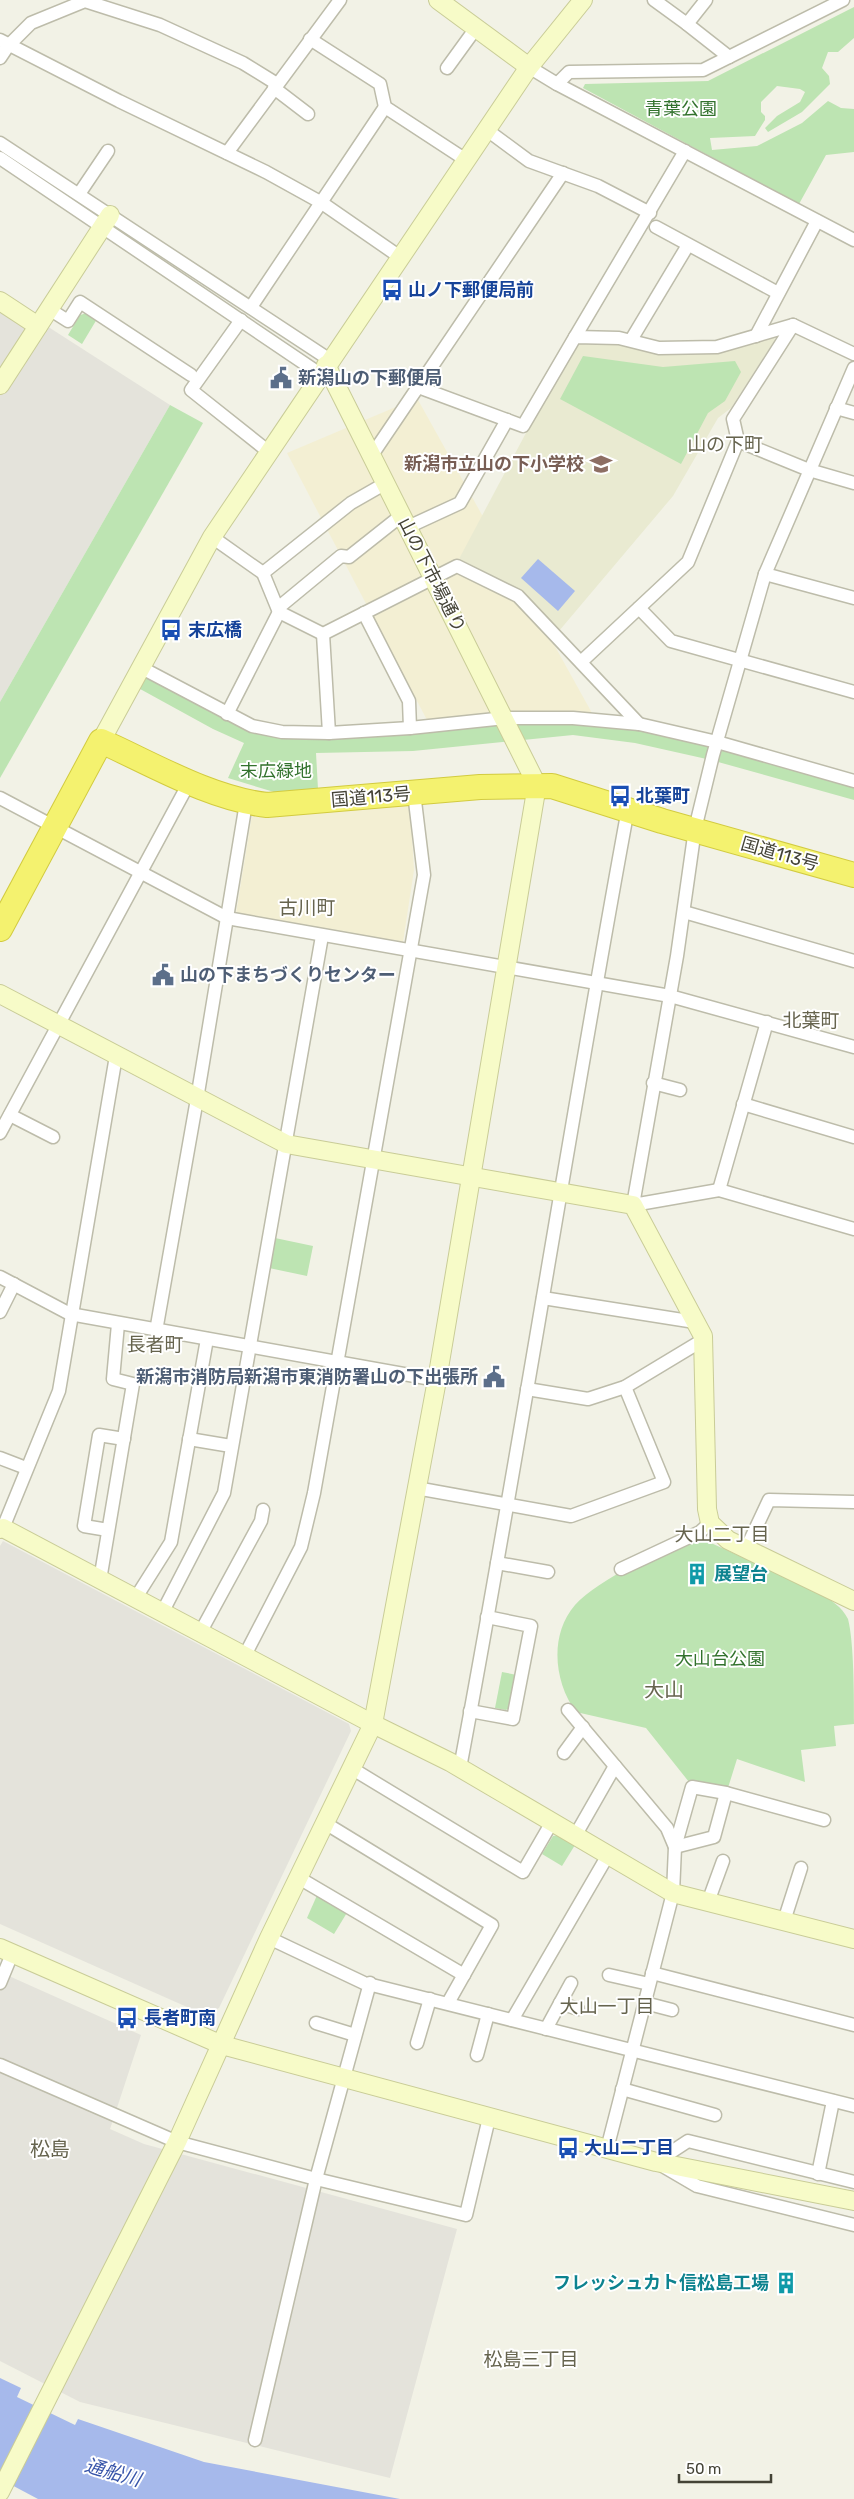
<svg xmlns="http://www.w3.org/2000/svg" width="854" height="2499" font-family="Rubik,'Noto Sans JP',sans-serif">
<style>
.commercial{fill:#f3efd3}
.industrial{fill:#e4e3db}
.education{fill:#e9ead1}
.green{fill:#bde4b2}
.water{fill:#a6b9eb}
.lines{fill:none;stroke-linecap:round;stroke-linejoin:round}
.street-casing{stroke:#bdbcaa;stroke-width:15}
.secondary-casing{stroke:#c9cc97;stroke-width:20}
.highway-casing{stroke:#d2cb40;stroke-width:26}
.street{stroke:#fff;stroke-width:12}
.secondary{stroke:#f7fbc8;stroke-width:18}
.highway{stroke:#f4f26f;stroke-width:24}
.labels{text-anchor:middle;stroke-width:4;stroke-linejoin:round;paint-order:stroke}
.park-label{font-size:18px;fill:#32722d;stroke:#fff}
.transit-label{font-size:18px;font-weight:bold;fill:#164399;stroke:#fff;text-anchor:start}
.service-label{font-size:18px;font-weight:bold;fill:#4e5e75;stroke:#fff;text-anchor:start}
.education-label{font-size:18px;font-weight:bold;fill:#785e54;stroke:#fff;text-anchor:end}
.street-label{font-size:18px;fill:#444336;stroke:#fff}
.culture-label{font-size:18px;font-weight:bold;fill:#0d838f;stroke:#fff;text-anchor:start}
.neighbourhood-label{font-size:19px;fill:#66644e;stroke:#fff}
.water-label{font-size:19px;font-style:italic;fill:#3754a9;stroke:#fff}
.quarter-label{font-size:20px;fill:#66644e;stroke:#fff}
</style>
<rect width="100%" height="100%" fill="#f2f2e6"/>
<g class="commercial">
<polygon points="417,398 592,713 427,720 287,453"/>
<polygon points="410,803 414,870 403,942 236,913 252,815"/>
</g>
<g class="industrial">
<polygon points="0,296 170,405 0,702"/>
<polygon points="3,1541 349,1724 351,1731 219,2008 205,2015 0,1924 0,1546"/>
<polygon points="0,1972 141,2035 110,2129 144,2144 457,2229 390,2478 80,2402 0,2361"/>
</g>
<polygon class="education" points="774,336 775,340 731,408 718,418 673,496 559,631 523,592 459,559 527,431 579,344 622,345 660,352 720,353"/>
<g class="green">
<polygon points="854,7 854,38 838,52 828,52 822,68 829,76 830,84 802,112 768,132 765,128 777,116 800,102 805,92 800,89 777,86 761,102 761,112 765,116 765,120 755,136 710,138 712,150 757,146 802,123 828,101 841,108 854,109 854,152 826,155 799,204 583,88 585,84 708,81"/>
<polygon points="87,313 97,319 82,344 68,335 80,315"/>
<polygon points="583,356 663,367 735,361 741,372 725,401 708,413 681,464 560,399"/>
<polygon points="170,405 203,423 0,778 0,702"/>
<polygon points="140,667 227,714 282,732 505,718 639,724 854,781 854,800 711,760 635,743 573,735 413,751 316,753 318,789 274,792 228,778 244,743 213,729 131,684"/>
<polygon points="275,1238 313,1246 307,1276 269,1268"/>
<path d="M698,1537L820,1593C831,1600 842,1607 848,1619C854,1642 854,1697 854,1724L834,1726L836,1746L801,1750L805,1782L737,1759L727,1791L689,1782L646,1728L576,1712C554,1682 549,1635 575,1605C599,1579 664,1548 698,1537Z"/>
<polygon points="502,1672 517,1675 511,1707 506,1710 495,1708"/>
<polygon points="559,1835 575,1845 562,1866 542,1854 553,1836"/>
<polygon points="318,1893 348,1911 334,1934 307,1918"/>
</g>
<g class="water">
<polygon points="538,559 575,591 558,611 521,578"/>
<polygon points="0,2378 21,2388 17,2397 75,2425 78,2419 204,2462 400,2499 38,2499 6,2482 0,2493"/>
</g>
<g class="lines">
<g class="street-casing">
<g id="street">
<polyline points="654,0 687,24 706,0"/>
<polyline points="687,24 729,57"/>
<polyline points="310,39 380,84 385,107 466,160"/>
<polyline points="0,40 119,101 266,172 322,203 400,257"/>
<polyline points="0,58 8,46 31,23 85,1 160,25 243,63 277,84"/>
<polyline points="529,67 557,84 854,240"/>
<polyline points="447,68 476,28"/>
<polyline points="557,84 569,72 703,70 843,0"/>
<polyline points="274,88 308,114"/>
<polyline points="487,130 529,161 598,186 650,213"/>
<polyline points="0,143 330,360"/>
<polyline points="227,153 340,0"/>
<polyline points="0,158 320,374"/>
<polyline points="79,194 108,151"/>
<polyline points="656,227 778,293"/>
<polyline points="251,307 385,107"/>
<polyline points="49,309 68,321 80,302 191,375"/>
<polyline points="241,320 191,390 269,452"/>
<polyline points="793,325 854,354"/>
<polyline points="756,336 817,221"/>
<polyline points="575,337 685,151"/>
<polyline points="631,340 688,245"/>
<polyline points="854,368 765,574 713,755 695,829 677,956 633,1205 719,1190 854,1229"/>
<polyline points="418,387 563,173"/>
<polyline points="836,408 854,413"/>
<polyline points="738,441 809,470 854,483"/>
<polyline points="372,455 418,387 523,426 575,337 619,338 659,348 717,347 793,325 733,419 738,441 688,562 581,662"/>
<polyline points="408,527 460,503 507,420"/>
<polyline points="212,537 263,573 279,612 323,634 457,566 518,596 639,724"/>
<polyline points="263,573 351,503 386,483"/>
<polyline points="765,574 854,598"/>
<polyline points="278,608 341,556 349,557 402,515"/>
<polyline points="639,608 671,641 854,692"/>
<polyline points="364,613 409,701 410,728"/>
<polyline points="323,634 329,733"/>
<polyline points="140,667 252,726 282,732 329,733 410,728 505,718 573,718 639,724 717,742 854,781"/>
<polyline points="227,714 279,612"/>
<polyline points="0,798 227,918 670,996 854,1047"/>
<polyline points="684,912 854,961"/>
<polyline points="653,1083 680,1090"/>
<polyline points="743,1104 854,1137"/>
<polyline points="10,1115 53,1137"/>
<polyline points="0,1133 190,781"/>
<polyline points="719,1190 767,1022"/>
<polyline points="0,1277 70,1314 437,1380"/>
<polyline points="543,1298 695,1322"/>
<polyline points="0,1312 14,1284"/>
<polyline points="156,1331 197,1099 246,803"/>
<polyline points="527,1389 588,1399 625,1387 703,1340"/>
<polyline points="189,1439 231,1446"/>
<polyline points="0,1458 26,1468"/>
<polyline points="416,1488 571,1516 664,1482 625,1387"/>
<polyline points="3,1528 59,1391 116,1056"/>
<polyline points="108,1530 84,1526 99,1435 124,1439"/>
<polyline points="746,1549 769,1500 854,1502"/>
<polyline points="497,1563 548,1572"/>
<polyline points="621,1569 700,1532 710,1523"/>
<polyline points="100,1580 133,1384 113,1379 118,1324"/>
<polyline points="135,1599 171,1542 207,1339"/>
<polyline points="162,1613 224,1493 322,936"/>
<polyline points="200,1633 261,1521 263,1510"/>
<polyline points="244,1657 301,1547 314,1493 424,875 414,793"/>
<polyline points="568,1710 667,1828 675,1847 714,1837 726,1793"/>
<polyline points="470,1711 513,1719 531,1626 487,1617"/>
<polyline points="564,1753 583,1727"/>
<polyline points="351,1768 523,1872 552,1822"/>
<path d="M460,1768C520,1449 569,1128 628,809"/>
<polyline points="325,1823 492,1925 448,2003"/>
<polyline points="575,1836 615,1766"/>
<polyline points="299,1878 464,1975"/>
<polyline points="708,1902 723,1861"/>
<polyline points="784,1921 801,1868"/>
<polyline points="269,1938 364,1983 854,2106"/>
<polyline points="652,1973 854,2025"/>
<polyline points="609,1975 649,1984"/>
<polyline points="0,1983 12,1954"/>
<polyline points="560,2003 578,2009"/>
<polyline points="645,2003 672,2010"/>
<polyline points="512,2020 608,1855"/>
<polyline points="316,2023 355,2035"/>
<polyline points="546,2029 571,1983"/>
<polyline points="417,2043 430,1999"/>
<polyline points="477,2055 488,2014"/>
<polyline points="0,2065 177,2142 316,2179 466,2215 489,2118"/>
<polyline points="622,2089 715,2115"/>
<polyline points="607,2149 673,1893 675,1847 692,1787 726,1793 824,1820"/>
<polyline points="818,2174 833,2101"/>
<polyline points="854,2182 688,2141 656,2162 697,2186 854,2225"/>
<polyline points="255,2440 316,2179 370,1983"/>
</g>
</g>
<g class="secondary-casing">
<g id="secondary">
<polyline points="438,0 529,67"/>
<polyline points="0,301 38,326"/>
<polyline points="0,385 110,215"/>
<polyline points="101,741 212,537 529,67 583,0"/>
<polyline points="0,994 286,1144 633,1205 703,1336 707,1509 710,1523 728,1540 854,1601"/>
<polyline points="0,1529 3,1528 373,1724 450,1762 673,1893 854,1939"/>
<polyline points="0,1948 222,2045 656,2162 854,2201"/>
<polyline points="0,2492 177,2142 269,1938 373,1724 437,1380 537,785 326,365"/>
</g>
</g>
<g class="highway-casing">
<path id="highway" d="M0,929L101,741C152,764 211,799 267,805L480,787L552,786L662,821L854,875"/>
</g>
<use href="#street" class="street"/>
<use href="#secondary" class="secondary"/>
<use href="#highway" class="highway"/>
</g>
<defs>
<g id="bus-bare" transform="scale(1.725)"><path d="M-5-6H5V4H4V6H2V4H-2V6H-4V4H-5ZM-3.5-4V0h7V-4ZM-3.5 1.2v1.5H-2V1.2ZM2 1.2v1.5H3.5V1.2Z" fill="#1a4fb4" stroke="#fff" stroke-width="2.5" paint-order="stroke"/></g>
<g id="civic-bare" transform="scale(1.725)"><path d="M-.6-6.5H3V-4.5H.6V-3L4-1V1h2V6H-6V1h2V-1L-.6-3ZM-1.2 2.5V6h2.4V2.5Z" fill="#5c6f8a" stroke="#fff" stroke-width="2.5" paint-order="stroke"/></g>
<g id="school-bare" transform="scale(1.725)"><path d="M0-5L7-2L0 1L-7-2ZM-4 1L0 2.5L4 1V4Q0 6-4 4Z" fill="#8d6e63" stroke="#fff" stroke-width="2.5" paint-order="stroke"/></g>
<g id="building-bare" transform="scale(1.725)"><path d="M-4-6H4V6H1V3H-1V6H-4ZM-2.5-4.3h1.7v1.8h-1.7ZM.8-4.3h1.7v1.8H.8ZM-2.5-1h1.7V.8h-1.7ZM.8-1h1.7V.8H.8Z" fill="#0f9aa8" stroke="#fff" stroke-width="2.5" paint-order="stroke"/></g>
</defs>
<g fill-rule="evenodd">
<use href="#bus-bare" x="392" y="290"/>
<use href="#civic-bare" x="281" y="378"/>
<use href="#school-bare" x="601" y="464"/>
<use href="#bus-bare" x="171" y="630"/>
<use href="#bus-bare" x="620" y="796"/>
<use href="#civic-bare" x="163" y="975"/>
<use href="#civic-bare" x="494" y="1377"/>
<use href="#building-bare" x="697" y="1574"/>
<use href="#bus-bare" x="127" y="2018"/>
<use href="#bus-bare" x="568" y="2148"/>
<use href="#building-bare" x="786" y="2283"/>
</g>
<g class="labels">
<g class="park-label">
<text x="681" y="115">青葉公園</text>
<text x="276" y="777">末広緑地</text>
<text x="720" y="1665">大山台公園</text>
</g>
<g class="transit-label">
<text x="408" y="296">山ノ下郵便局前</text>
<text x="188" y="636">末広橋</text>
<text x="636" y="802">北葉町</text>
<text x="144" y="2024">長者町南</text>
<text x="584" y="2154">大山二丁目</text>
</g>
<g class="service-label">
<text x="298" y="384">新潟山の下郵便局</text>
<text x="180" y="981">山の下まちづくりセンター</text>
<text x="478" y="1383" text-anchor="end">新潟市消防局新潟市東消防署山の下出張所</text>
</g>
<g class="education-label">
<text x="584" y="470">新潟市立山の下小学校</text>
</g>
<g class="street-label">
<text transform="translate(432 575) rotate(63)" y="6">山の下市場通り</text>
<text transform="translate(371 797) rotate(-5)" y="6">国道113号</text>
<text transform="translate(780 854) rotate(16)" y="6">国道113号</text>
</g>
<g class="culture-label">
<text x="714" y="1580">展望台</text>
<text x="769" y="2289" text-anchor="end">フレッシュカト信松島工場</text>
</g>
<g class="neighbourhood-label">
<text x="725" y="451">山の下町</text>
<text x="307" y="914">古川町</text>
<text x="811" y="1027">北葉町</text>
<text x="155" y="1351">長者町</text>
<text x="722" y="1541">大山二丁目</text>
<text x="607" y="2013">大山一丁目</text>
<text x="531" y="2366">松島三丁目</text>
</g>
<g class="water-label">
<text transform="translate(113 2472) rotate(16)" y="7">通船川</text>
</g>
<g class="quarter-label">
<text x="664" y="1697">大山</text>
<text x="50" y="2156">松島</text>
</g>
</g>
<path d="M679 2474v8h92v-8" fill="none" stroke="#444336" stroke-width="2.5"/>
<text x="686" y="2474" font-size="15" fill="#444336" stroke="#ffffff" stroke-width="4" paint-order="stroke">50 m</text>
</svg>
